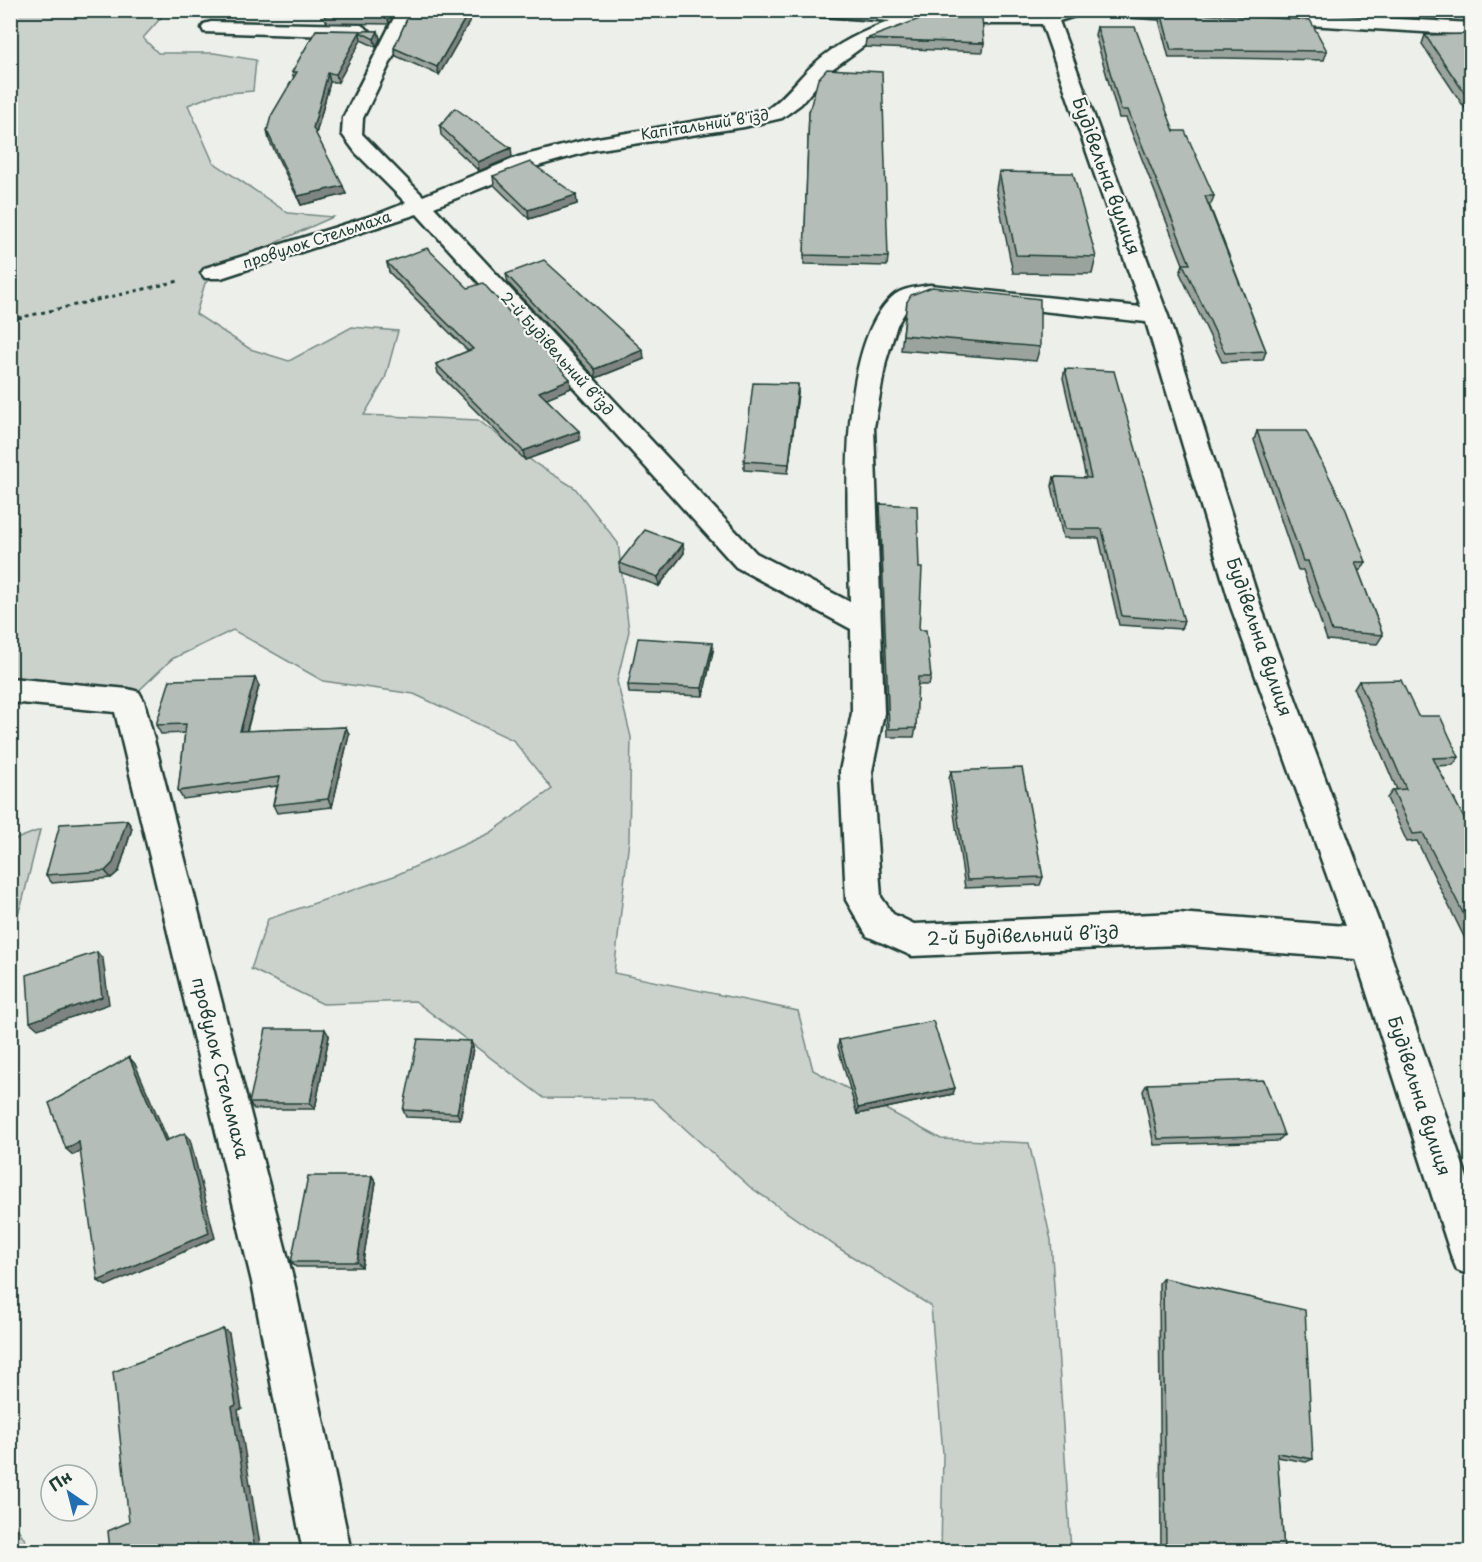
<svg xmlns="http://www.w3.org/2000/svg" width="1482" height="1562" font-family="'Playpen Sans',sans-serif">
<style>
.green{fill:#cbd2cc;stroke:#758880;stroke-width:1.5}
.lines{fill:none;stroke-linecap:round;stroke-linejoin:round}
.street-casing{stroke:#1f3d34;stroke-width:5}
.path{stroke:#1f3d34;stroke-width:3;stroke-dasharray:4 4;stroke-linecap:butt}
.street{fill:#f6f6f2;fill-rule:evenodd}
.wall{fill:#9ba39e;stroke:#1f3d34;stroke-width:1.5}
.shaded-wall{fill:#7e8481;stroke:#1f3d34;stroke-width:1.5}
.building{fill:#b4bdb8;stroke:#1f3d34;stroke-width:1.5}
.labels{text-anchor:middle;stroke-width:4.5;stroke-linejoin:round;paint-order:stroke}
.far-street-label{font-size:15px;fill:#1f3d34;stroke:#f6f6f2}
.street-label{font-size:18px;fill:#1f3d34;stroke:#f6f6f2}
</style>
<rect width="100%" height="100%" fill="#edefea"/>
<filter id="ink" filterUnits="userSpaceOnUse"><feTurbulence type="fractalNoise" baseFrequency=".0167" numOctaves="2"/><feDisplacementMap in="SourceGraphic" scale="12" xChannelSelector="R" yChannelSelector="G"/><feConvolveMatrix kernelMatrix="1 2 1 2 8 2 1 2 1" color-interpolation-filters="sRGB"/></filter>
<g filter="url(#ink)">
<g class="green">
<polygon points="10,11 167,11 143,38 158,53 214,53 256,60 253,91 216,94 188,105 213,162 288,213 333,217 279,241 205,283 196,314 250,349 289,361 352,327 398,331 385,379 364,415 478,420 536,464 575,488 618,543 629,631 617,681 631,737 629,840 614,973 798,1011 813,1070 941,1139 1029,1143 1051,1240 1071,1551 941,1551 943,1454 931,1306 837,1247 750,1187 652,1099 544,1098 415,1001 323,1004 251,969 268,919 394,876 490,833 552,789 513,740 414,694 323,681 233,630 172,659 128,701 11,702"/>
<polygon points="40,830 23,899 11,935 11,841"/>
<polygon points="11,1518 32,1551 11,1551"/>
</g>
<g class="lines">
<g class="street-casing">
<g id="street">
<path d="M398,10H416L363,118L362,134L423,196L518,157L586,140L768,109C788,95 797,79 814,64C837,43 863,31 891,21L821,16L812,10H894L912,14L1084,10L1081,14L1059,21L1168,316L1261,607L1387,944L1472,1192V1276L1457,1270L1451,1255L1356,959L1178,945L912,956L867,936L846,900L840,771L852,713L851,629L736,567L417,214L221,278H205L201,273L205,268L378,214L406,203L356,153L342,134L343,118ZM921,24H1042L1141,307L930,285C918,287 900,288 891,298C834,353 849,527 850,602L756,553L434,207L534,167L594,150L744,127L782,118L801,104L828,72L869,42ZM930,299L1146,322L1231,607L1345,926L1178,913L914,924L893,914L881,897L872,771L884,713L874,427L886,361L897,325L908,307Z"/>
<polygon points="1110,10 1210,10 1215,15 1206,21 1119,16"/>
<polygon points="1267,12 1472,23 1472,35 1260,22 1258,18"/>
<polygon points="211,22 361,25 370,31 361,37 204,32 202,28 204,24"/>
<polygon points="10,678 128,689 139,692 144,701 294,1282 351,1552 303,1552 252,1282 115,712 10,702"/>
</g>
</g>
<polyline class="path" points="10,320 179,281"/>
<use href="#street" class="street"/>
</g>
<g class="wall">
<polygon points="327,10 396,10 389,24 327,23 324,15"/>
<polygon points="411,10 476,10 439,75 396,56 394,48"/>
<polygon points="907,10 966,10 912,12"/>
<polygon points="1264,10 1299,10 1298,11"/>
<polygon points="1161,12 1327,51 1324,60 1222,58 1169,58 1159,20"/>
<polygon points="1097,27 1174,131 1214,196 1211,204 1209,204 1266,351 1263,360 1222,362 1180,273 1183,264 1126,118 1119,118 1095,35"/>
<polygon points="316,30 378,31 380,39 376,47 361,40 338,82 330,82 316,134 346,194 301,205 269,140 267,131 294,79 292,72"/>
<polygon points="1472,34 1472,119 1422,44 1425,35"/>
<polygon points="866,39 984,43 983,52 865,47"/>
<polygon points="809,112 888,257 887,266 804,264"/>
<polygon points="440,126 512,157 479,171 441,135"/>
<polygon points="999,172 1096,257 1092,274 1013,273 996,189"/>
<polygon points="493,176 576,195 577,204 529,219 494,185"/>
<polygon points="387,263 468,288 570,379 571,388 546,398 580,440 525,460 438,373 436,364 468,351 389,272"/>
<polygon points="506,274 644,359 596,378 508,283"/>
<polygon points="907,302 1040,347 1036,361 901,350"/>
<polygon points="1065,369 1184,621 1181,629 1119,625 1099,538 1063,538 1052,486 1054,477 1086,478 1063,378"/>
<polygon points="798,393 788,473 744,470 744,461"/>
<polygon points="1257,431 1366,562 1361,570 1358,570 1383,635 1377,644 1327,640 1303,570 1298,570 1254,440"/>
<polygon points="880,504 919,630 931,677 929,685 917,685 916,728 914,737 887,737 879,513"/>
<polygon points="683,544 684,553 659,586 620,572 619,563"/>
<polygon points="713,651 703,696 629,693 628,685"/>
<polygon points="255,678 259,686 247,731 346,727 349,735 332,807 277,813 273,805 277,786 183,799 178,791 185,733 161,734 156,725"/>
<polygon points="1359,681 1418,716 1459,757 1453,765 1437,766 1472,834 1472,953 1417,841 1407,842 1387,798 1393,790 1397,790 1354,689"/>
<polygon points="951,771 1043,877 1040,885 965,888 949,779"/>
<polygon points="127,820 132,828 119,871 111,878 52,883 46,875"/>
<polygon points="329,1036 315,1109 254,1109 249,1103"/>
<polygon points="839,1040 953,1094 857,1114 838,1047"/>
<polygon points="473,1048 460,1119 406,1117 403,1110"/>
<polygon points="1147,1084 1284,1135 1278,1141 1154,1145 1143,1091"/>
<polygon points="372,1176 376,1182 362,1267 296,1267 291,1262"/>
<polygon points="1163,1278 1313,1459 1306,1462 1277,1457 1284,1551 1161,1551 1159,1283"/>
</g>
<g class="shaded-wall">
<polygon points="390,10 396,10 389,24 387,15"/>
<polygon points="470,10 476,10 439,75 437,67"/>
<polygon points="378,31 380,39 376,47 374,39"/>
<polygon points="360,32 361,40 338,82 336,74"/>
<polygon points="328,73 330,82 315,137 313,128"/>
<polygon points="511,148 512,157 479,171 478,162"/>
<polygon points="343,186 346,194 301,205 298,196"/>
<polygon points="576,195 577,204 529,219 528,210"/>
<polygon points="643,350 644,359 596,378 595,369"/>
<polygon points="570,379 571,388 540,401 539,392"/>
<polygon points="798,384 798,393 788,473 789,464"/>
<polygon points="579,431 580,440 525,460 523,451"/>
<polygon points="683,544 684,553 659,586 658,577"/>
<polygon points="713,643 713,651 703,696 702,688"/>
<polygon points="255,678 259,686 244,739 240,731"/>
<polygon points="346,727 349,735 332,807 328,799"/>
<polygon points="10,729 15,735 10,749"/>
<polygon points="127,820 132,828 119,871 111,878 105,871"/>
<polygon points="97,952 103,959 109,1004 38,1029 30,1022"/>
<polygon points="325,1029 329,1036 315,1109 310,1103"/>
<polygon points="471,1041 473,1048 460,1119 457,1113"/>
<polygon points="129,1057 135,1064 171,1147 165,1141"/>
<polygon points="955,1088 953,1094 857,1114 858,1108"/>
<polygon points="185,1133 190,1139 215,1238 106,1286 98,1281"/>
<polygon points="79,1142 86,1148 73,1155 66,1149"/>
<polygon points="372,1176 376,1182 362,1267 357,1262"/>
<polygon points="223,1329 229,1333 242,1409 238,1410 261,1551 252,1551 232,1407"/>
</g>
<g class="building">
<polygon points="327,10 390,10 387,15 324,15"/>
<polygon points="411,10 470,10 437,67 394,48"/>
<polygon points="1161,12 1310,20 1327,51 1225,50 1171,50"/>
<polygon points="922,18 982,18 984,43 866,39"/>
<polygon points="1097,27 1135,27 1174,131 1185,131 1214,196 1205,196 1266,351 1225,353 1183,264 1190,264 1128,110 1121,110"/>
<polygon points="316,30 378,31 374,39 360,32 336,74 328,73 313,128 343,186 298,196 267,131 271,116 297,72 292,72"/>
<polygon points="1472,34 1472,104 1425,35"/>
<polygon points="827,69 882,72 888,257 804,255 809,112 818,79"/>
<polygon points="455,108 511,148 478,162 440,126"/>
<polygon points="530,162 576,195 528,210 493,176"/>
<polygon points="999,172 1073,173 1096,257 1016,255"/>
<polygon points="427,248 468,288 483,283 570,379 539,392 579,431 523,451 436,364 473,349 387,263"/>
<polygon points="544,260 643,350 595,369 506,274"/>
<polygon points="932,287 1040,299 1040,347 903,335 907,302 911,295"/>
<polygon points="1065,369 1114,371 1184,621 1122,616 1102,529 1065,529 1054,477 1091,478"/>
<polygon points="753,383 798,384 789,464 744,461"/>
<polygon points="1257,431 1306,431 1346,510 1366,562 1355,562 1383,635 1332,631 1308,561 1303,561"/>
<polygon points="880,504 917,506 919,568 922,568 919,630 926,630 931,677 918,677 916,728 889,729"/>
<polygon points="645,530 683,544 658,577 619,563"/>
<polygon points="638,638 713,643 702,688 628,685"/>
<polygon points="255,678 240,731 346,727 328,799 273,805 280,777 178,791 186,724 156,725 170,680"/>
<polygon points="1401,680 1418,716 1440,716 1459,757 1433,758 1472,834 1472,931 1423,833 1413,834 1393,790 1406,789 1359,681"/>
<polygon points="1022,768 1043,877 967,880 951,771"/>
<polygon points="127,820 113,863 105,871 46,875 60,824"/>
<polygon points="97,952 102,997 30,1022 27,975"/>
<polygon points="933,1021 955,1088 858,1108 839,1040"/>
<polygon points="266,1029 325,1029 310,1103 249,1103"/>
<polygon points="418,1039 471,1041 457,1113 403,1110"/>
<polygon points="129,1057 165,1141 185,1133 209,1233 98,1281 79,1142 66,1149 49,1103"/>
<polygon points="1264,1080 1284,1135 1158,1139 1147,1084"/>
<polygon points="308,1176 372,1176 357,1262 291,1262"/>
<polygon points="1163,1278 1305,1310 1313,1459 1277,1453 1284,1551 1166,1551"/>
<polygon points="223,1329 236,1405 232,1407 255,1550 252,1551 110,1551 108,1531 129,1522 113,1372"/>
</g>
</g>
<g class="labels">
<g class="far-street-label">
<text transform="translate(705 125) rotate(-9)" y="5">Капітальний в'їзд</text>
<text transform="translate(317 240) rotate(-18)" y="5">провулок Стельмаха</text>
<text transform="translate(557 354) rotate(48)" y="5">2-й Будівельний в’їзд</text>
</g>
<g class="street-label">
<text transform="translate(1106 176) rotate(70)" y="6">Будівельна вулиця</text>
<text transform="translate(1259 637) rotate(71)" y="6">Будівельна вулиця</text>
<text transform="translate(1023 936) rotate(-2)" y="6">2-й Будівельний в’їзд</text>
<text transform="translate(220 1068) rotate(76)" y="6">провулок Стельмаха</text>
<text transform="translate(1419 1096) rotate(72)" y="6">Будівельна вулиця</text>
</g>
</g>
<rect width="1482" height="1562" fill="none" stroke="#f6f6f2" stroke-width="36"/>
<rect x="18" y="18" width="1446" height="1526" fill="none" stroke="#1f3d34" stroke-width="2" filter="url(#ink)"/>
<g transform="translate(69 1493) rotate(325)"><circle r="28" fill="#f6f6f2" stroke="#a0aca6" stroke-width="1.5"/>
<path d="M0-4.5L10 22L0 15L-10 22Z" fill="#1f6fb2"/>
<text y="-9" font-size="16" font-weight="bold" text-anchor="middle" fill="#1f3d34">Пн</text>
</g>
</svg>
